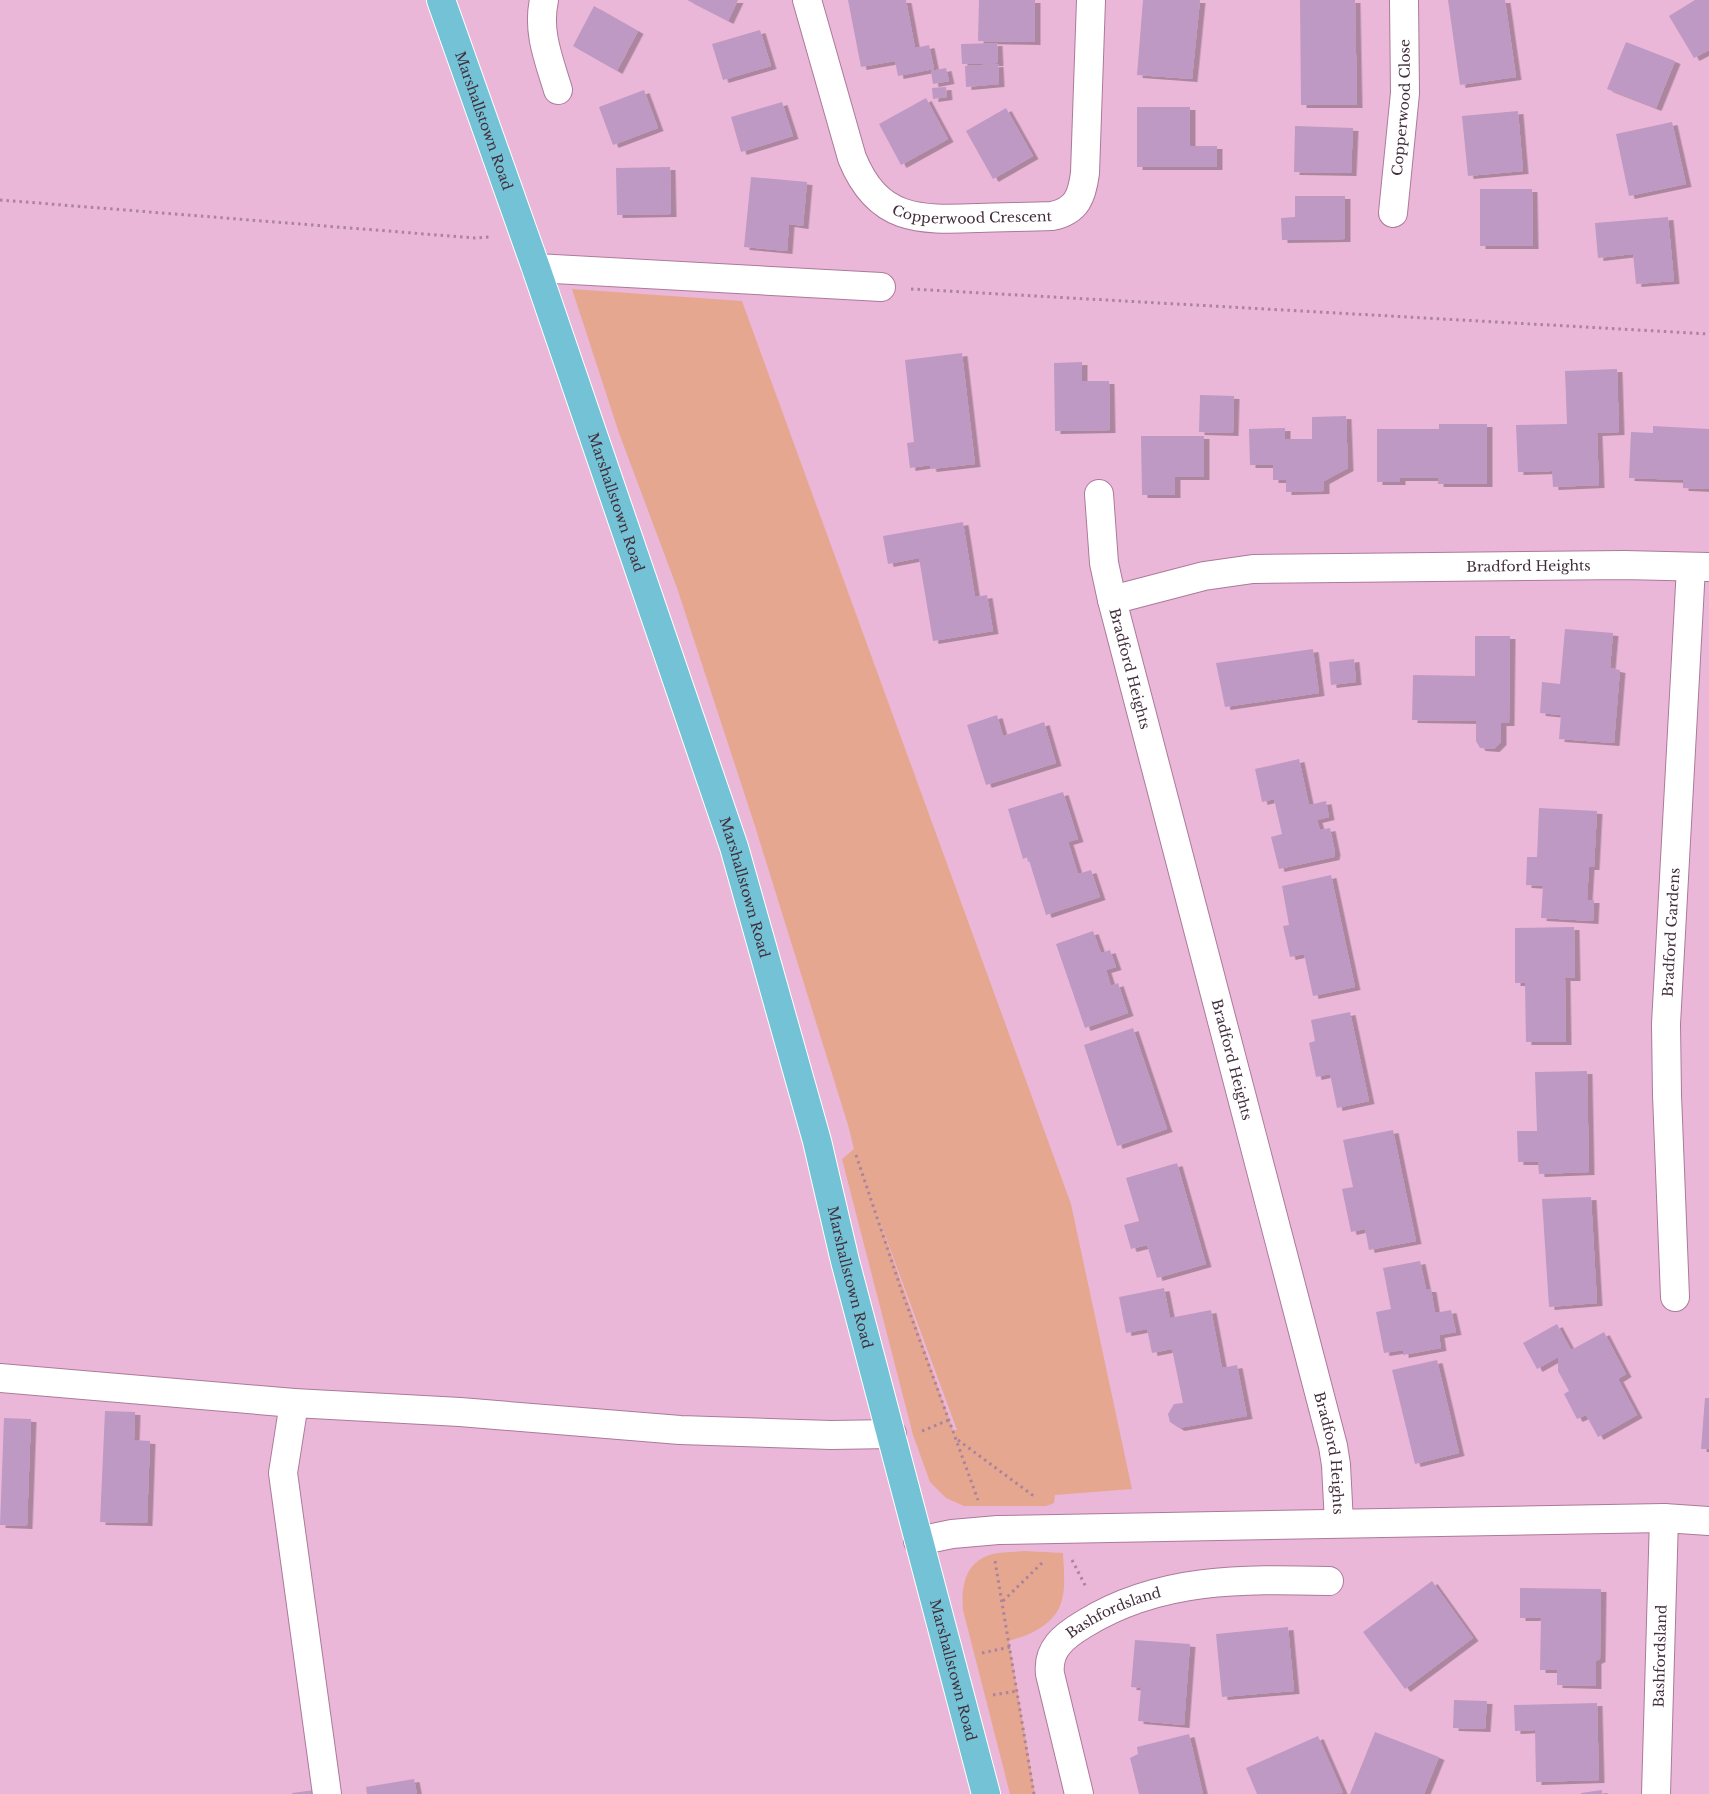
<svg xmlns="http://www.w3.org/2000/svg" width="1709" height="1794" font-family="'Libre Baskerville',serif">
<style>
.green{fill:#e6a790;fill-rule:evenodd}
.building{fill:#bd99c4;filter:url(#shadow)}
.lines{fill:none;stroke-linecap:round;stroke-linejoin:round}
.minor-casing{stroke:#ab7a99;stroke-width:30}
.major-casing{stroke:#fff;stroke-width:30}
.path{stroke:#ac839d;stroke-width:3;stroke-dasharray:2.5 4;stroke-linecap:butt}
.minor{stroke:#fff;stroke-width:28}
.major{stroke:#73c2d6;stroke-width:28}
.labels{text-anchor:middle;stroke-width:5;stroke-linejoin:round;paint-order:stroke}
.street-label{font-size:14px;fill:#432e3b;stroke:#ebb7d8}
</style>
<defs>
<filter id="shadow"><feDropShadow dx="5.5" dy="3" stdDeviation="0" flood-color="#0004"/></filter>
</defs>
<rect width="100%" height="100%" fill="#ebb7d8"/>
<g class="green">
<path d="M572,289L742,301L1071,1204L1132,1489L1055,1495L1054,1503L1046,1506H964L946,1498L930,1482L913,1435L842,1159L854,1149L848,1125L754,823L677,588L619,433ZM875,1208L957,1430H953Z"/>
<path d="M1024,1551L1063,1553C1065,1590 1069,1615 1031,1633C1024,1637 1016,1638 1009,1641L1035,1794H1010L963,1610C961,1586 965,1561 993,1554C1003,1552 1014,1552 1024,1551Z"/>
</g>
<g class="building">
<polygon points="687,0 738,0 728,21"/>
<polygon points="848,0 906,0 915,48 929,45 934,69 898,76 895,61 861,67"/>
<polygon points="979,0 1035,0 1035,42 978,41"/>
<polygon points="1143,0 1200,0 1192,79 1137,75"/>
<polygon points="1300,0 1355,0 1357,105 1301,105"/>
<polygon points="1448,0 1505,0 1516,77 1460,85"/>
<polygon points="1695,0 1709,0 1709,50 1694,58 1669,16"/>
<polygon points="594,6 638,31 617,71 573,46"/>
<polygon points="760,30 771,66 723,80 712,44"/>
<polygon points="1626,42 1675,61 1656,108 1607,89"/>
<polygon points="997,43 998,63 962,64 961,44"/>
<polygon points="998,64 999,84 966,87 965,66"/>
<polygon points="946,68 949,81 933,84 931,71"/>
<polygon points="946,87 947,97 933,99 932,88"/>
<polygon points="644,90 658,128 613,145 599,107"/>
<polygon points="926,98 948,139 901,165 879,124"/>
<polygon points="782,102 793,136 741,152 731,117"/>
<polygon points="1137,107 1190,107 1190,146 1217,146 1217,167 1137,167"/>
<polygon points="1006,108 1033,156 993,179 966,131"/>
<polygon points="1518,111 1523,171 1468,176 1462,116"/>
<polygon points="1672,122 1686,184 1629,196 1616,134"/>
<polygon points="1295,126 1353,128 1351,173 1294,172"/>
<polygon points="670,167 671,214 617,215 616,168"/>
<polygon points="751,177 807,182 803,226 789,224 787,251 744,247"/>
<polygon points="1480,189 1532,189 1533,246 1480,246"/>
<polygon points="1295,196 1345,196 1345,239 1282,240 1281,218 1295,217"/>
<polygon points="1668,217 1674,281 1636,284 1633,254 1598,258 1595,223"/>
<polygon points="962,353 975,464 931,469 930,465 910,468 907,443 914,442 905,360"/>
<polygon points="1082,362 1082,381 1109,381 1110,430 1055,431 1054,363"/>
<polygon points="1617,369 1619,432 1597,433 1599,485 1553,487 1552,471 1518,472 1516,425 1567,424 1565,371"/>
<polygon points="1200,395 1234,396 1233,433 1199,432"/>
<polygon points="1346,416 1348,468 1324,481 1324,491 1286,492 1286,480 1273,480 1273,465 1250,465 1249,429 1285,428 1285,439 1312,439 1312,417"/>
<polygon points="1439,424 1487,424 1487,484 1438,484 1438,478 1400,478 1400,482 1377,482 1377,429 1439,429"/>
<polygon points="1653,426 1709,429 1709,489 1683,488 1683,480 1629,478 1631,432 1653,433"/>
<polygon points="1141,436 1204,436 1204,477 1175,477 1175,495 1142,495"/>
<polygon points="963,522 975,597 987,595 993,631 933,641 919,558 888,564 883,536"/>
<polygon points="1565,629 1613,633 1610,668 1620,670 1614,743 1559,739 1561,715 1540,713 1542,682 1560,684"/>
<polygon points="1475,636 1510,636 1509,723 1501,723 1501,742 1494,749 1480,748 1476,741 1476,721 1412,720 1413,675 1475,676"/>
<polygon points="1313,649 1319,693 1225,707 1216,663"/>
<polygon points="1354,659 1356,682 1331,685 1329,662"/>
<polygon points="997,715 1003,736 1044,722 1056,763 986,785 967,725"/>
<polygon points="1299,759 1309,805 1326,801 1329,817 1317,820 1320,830 1330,828 1335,852 1334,857 1279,869 1271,837 1282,834 1274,799 1262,802 1255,769"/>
<polygon points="1063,792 1078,839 1068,842 1078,874 1091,870 1100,897 1046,915 1028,857 1023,859 1008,809"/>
<polygon points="1539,808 1597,811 1594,867 1589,867 1587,900 1594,900 1593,921 1541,918 1543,886 1526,885 1527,857 1537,857"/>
<polygon points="1331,875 1355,987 1313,996 1304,954 1290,957 1283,926 1289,925 1282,886"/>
<polygon points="1574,927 1575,978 1565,978 1566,1042 1526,1042 1525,983 1515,983 1515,928"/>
<polygon points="1093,931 1101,953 1110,950 1116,967 1106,970 1111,986 1118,983 1128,1013 1085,1028 1056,944"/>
<polygon points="1350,1012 1369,1101 1337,1108 1330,1074 1316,1077 1309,1043 1315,1041 1311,1020"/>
<polygon points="1133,1028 1167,1129 1117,1146 1084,1045"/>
<polygon points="1587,1071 1589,1172 1539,1174 1538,1162 1518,1162 1517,1131 1537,1131 1535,1072"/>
<polygon points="1393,1130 1416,1241 1369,1250 1365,1229 1351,1232 1342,1189 1353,1187 1343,1140"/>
<polygon points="1177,1163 1206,1264 1157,1278 1147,1245 1131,1249 1124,1225 1139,1221 1126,1178"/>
<polygon points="1591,1197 1597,1303 1549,1307 1542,1199"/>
<polygon points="1420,1261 1426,1289 1431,1289 1435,1313 1451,1310 1456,1332 1439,1335 1441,1348 1403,1355 1403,1350 1384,1353 1376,1312 1391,1309 1383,1268"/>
<polygon points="1164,1288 1170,1318 1211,1310 1222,1368 1237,1365 1247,1416 1179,1428 1170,1422 1168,1414 1174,1404 1183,1403 1172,1349 1152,1353 1147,1329 1126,1333 1119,1297"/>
<polygon points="1557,1324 1571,1350 1604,1332 1626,1374 1618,1379 1637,1415 1598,1437 1586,1415 1577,1419 1564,1394 1569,1391 1558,1371 1558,1357 1537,1369 1523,1343"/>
<polygon points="1437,1360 1459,1453 1415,1464 1392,1370"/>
<polygon points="1705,1398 1709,1398 1709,1449 1701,1449"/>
<polygon points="105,1411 135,1412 134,1440 150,1441 147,1523 100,1522"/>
<polygon points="4,1418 31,1419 27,1526 0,1525"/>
<polygon points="1432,1581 1473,1638 1405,1689 1363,1632"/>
<polygon points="1520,1588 1601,1589 1600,1659 1596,1661 1596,1686 1557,1685 1557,1670 1540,1670 1541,1618 1520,1618"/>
<polygon points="1288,1627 1294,1691 1222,1697 1216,1634"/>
<polygon points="1135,1640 1190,1644 1184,1725 1138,1721 1141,1688 1131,1687"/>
<polygon points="1454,1700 1487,1701 1485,1729 1453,1728"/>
<polygon points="1597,1703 1599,1780 1536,1782 1535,1730 1515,1731 1514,1705"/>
<polygon points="1375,1732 1439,1757 1424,1794 1350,1794"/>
<polygon points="1189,1734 1203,1794 1139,1794 1130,1758 1138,1754 1137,1747"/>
<polygon points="1318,1736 1343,1793 1257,1794 1246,1768"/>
<polygon points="414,1779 417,1794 367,1794 366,1787"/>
<polygon points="315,1790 315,1794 292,1794 292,1793"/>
<polygon points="1602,1790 1602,1794 1581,1794 1581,1793"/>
</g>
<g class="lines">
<g class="minor-casing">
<g id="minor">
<path d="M544,0C537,32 549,60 558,90"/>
<path id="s1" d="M807,0L852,158C878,222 919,220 979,218C1003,217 1027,217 1052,216C1077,211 1082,196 1085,173L1091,0"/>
<path id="s2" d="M1393,213L1405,93L1404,0"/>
<polyline points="536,268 881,287"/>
<path id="s3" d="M1099,494L1104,563L1112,600L1333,1446L1336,1465L1339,1523"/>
<path id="s4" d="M1112,600L1204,576L1253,569L1624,565L1708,567"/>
<path id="s5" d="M1675,1297L1667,1095L1666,1024L1691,567"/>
<polyline points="0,1378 294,1403 460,1412 680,1430 831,1435 892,1434"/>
<polyline points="294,1403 283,1473 327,1794"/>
<polyline points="918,1541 952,1534 998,1530 1664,1518 1709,1521"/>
<path id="s6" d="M1079,1794L1050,1674C1047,1649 1064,1636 1084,1624C1160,1577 1243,1579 1329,1581"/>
<path id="s7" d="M1656,1794L1664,1518"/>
</g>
</g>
<g class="major-casing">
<g id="major">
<path id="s8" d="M441,0L536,268L734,847L817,1141L845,1261L986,1794"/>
</g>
</g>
<g class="path">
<polyline points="0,200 475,238 490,237"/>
<polyline points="911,289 1709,334"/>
<polyline points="856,1155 901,1289 978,1500"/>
<polyline points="922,1431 949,1420"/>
<polyline points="958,1440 1035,1497"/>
<polyline points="1072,1560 1086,1587"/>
<polyline points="995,1561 1034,1794"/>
<polyline points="1003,1601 1043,1562"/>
<polyline points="982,1653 1010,1647"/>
<polyline points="993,1695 1017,1691"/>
</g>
<use href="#minor" class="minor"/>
<use href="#major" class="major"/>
</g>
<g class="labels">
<g class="street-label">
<text dy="5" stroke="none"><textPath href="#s2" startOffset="106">Copperwood Close</textPath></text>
<text dy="5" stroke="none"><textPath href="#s8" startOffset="128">Marshallstown Road</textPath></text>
<text dy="5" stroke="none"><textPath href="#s1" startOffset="311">Copperwood Crescent</textPath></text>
<text dy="5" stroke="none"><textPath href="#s8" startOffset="532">Marshallstown Road</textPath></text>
<text dy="5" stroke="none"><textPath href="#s4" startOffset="420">Bradford Heights</textPath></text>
<text dy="5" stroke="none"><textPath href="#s3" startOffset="178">Bradford Heights</textPath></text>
<text dy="5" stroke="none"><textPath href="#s8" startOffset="938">Marshallstown Road</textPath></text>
<text dy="5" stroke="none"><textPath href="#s5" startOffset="365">Bradford Gardens</textPath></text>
<text dy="5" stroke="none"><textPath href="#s3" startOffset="582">Bradford Heights</textPath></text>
<text dy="5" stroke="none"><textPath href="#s8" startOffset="1342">Marshallstown Road</textPath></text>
<text dy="5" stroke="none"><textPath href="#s3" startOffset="988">Bradford Heights</textPath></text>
<text dy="5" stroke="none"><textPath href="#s6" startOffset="220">Bashfordsland</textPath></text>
<text dy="5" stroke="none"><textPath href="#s7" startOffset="138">Bashfordsland</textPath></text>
<text dy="5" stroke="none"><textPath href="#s8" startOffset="1748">Marshallstown Road</textPath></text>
</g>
</g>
</svg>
